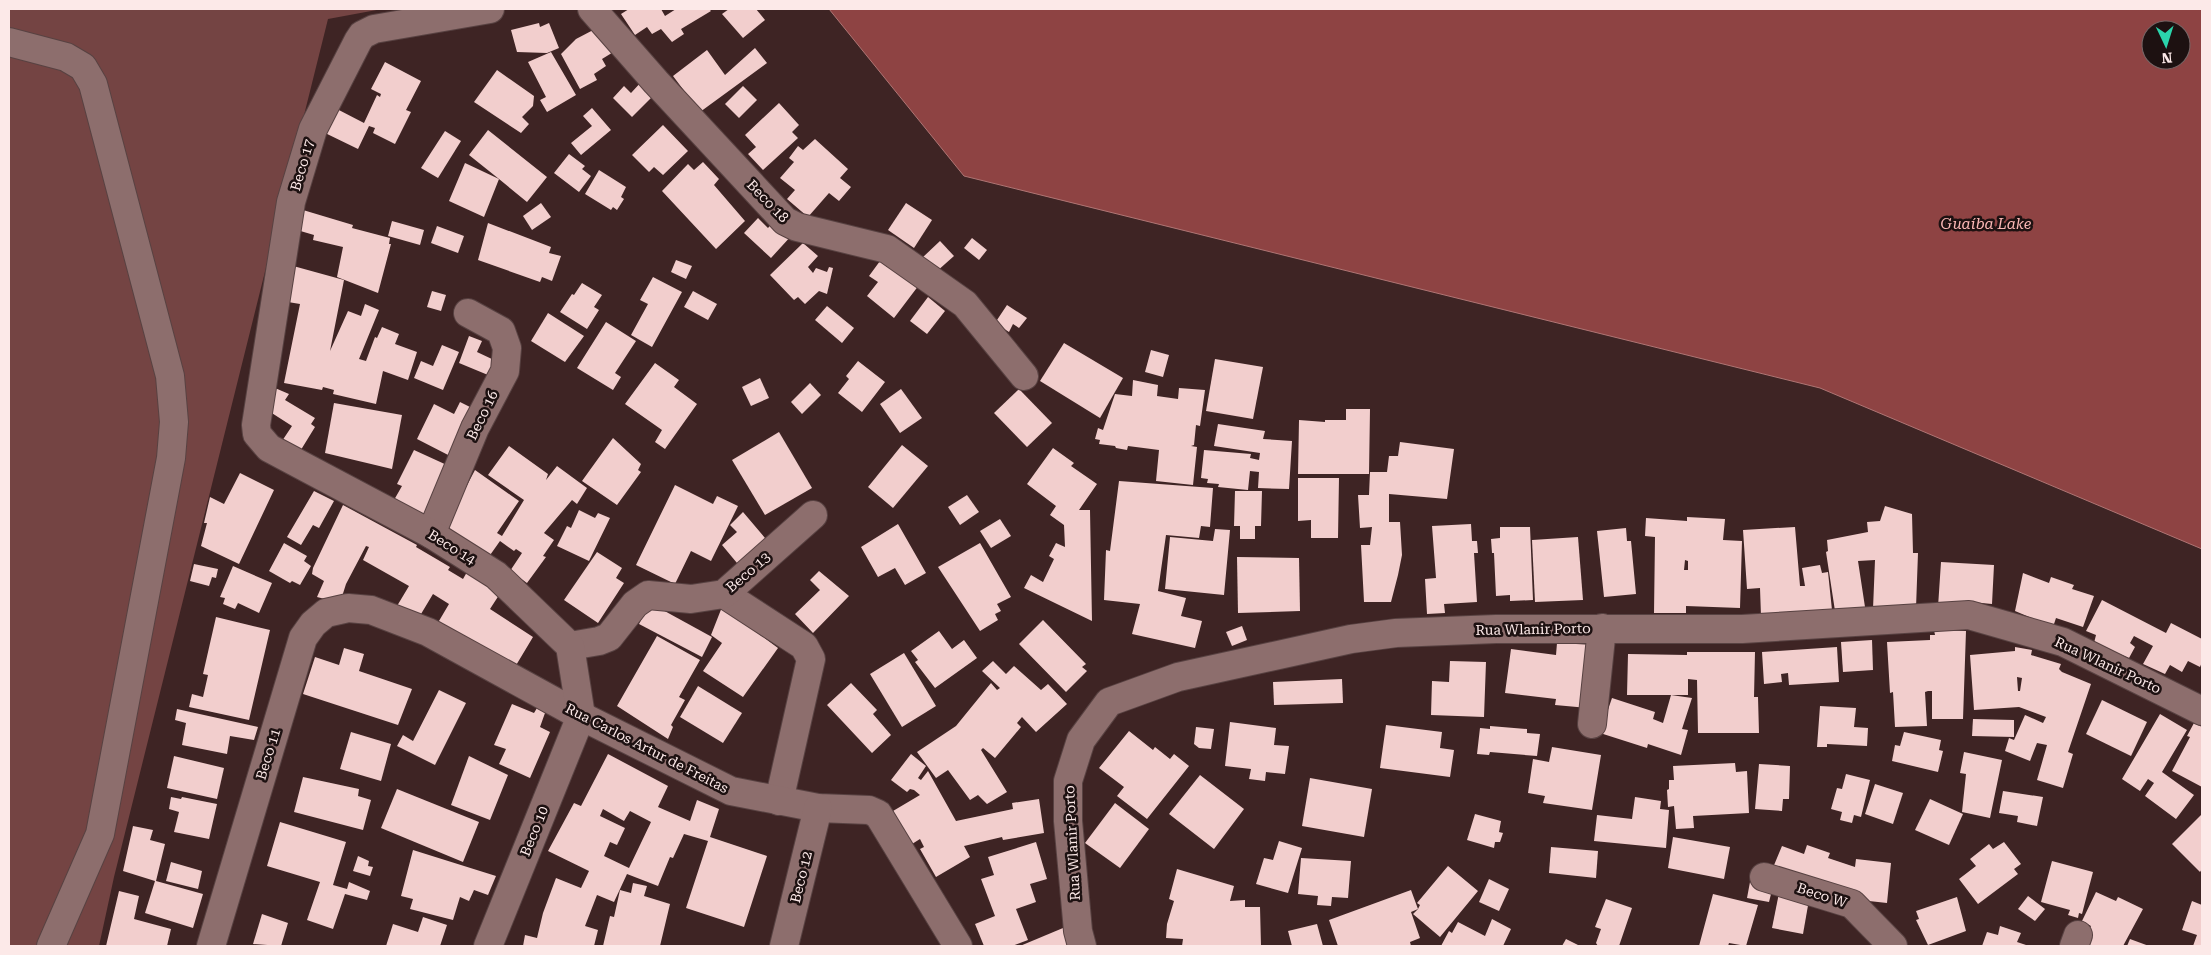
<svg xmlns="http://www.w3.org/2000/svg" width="2211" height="955" font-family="'Roboto Serif',serif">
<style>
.green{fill:#744443}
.water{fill:#8e4343;stroke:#af7574;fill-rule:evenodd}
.building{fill:#f2cecd;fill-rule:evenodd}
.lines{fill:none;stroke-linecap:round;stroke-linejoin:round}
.minor-casing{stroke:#584242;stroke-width:30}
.minor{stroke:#8d6e6d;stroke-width:28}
.labels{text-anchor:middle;stroke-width:5;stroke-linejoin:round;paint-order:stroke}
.street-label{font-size:14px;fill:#fce9e8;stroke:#1d1111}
.water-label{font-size:15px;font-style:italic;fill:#fcb8b6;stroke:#1d1111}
</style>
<rect width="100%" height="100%" fill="#3e2424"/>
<polygon class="green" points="9,9 382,9 328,19 114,877 99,946 9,946"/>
<path class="water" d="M829,9H2202V549L1820,388L964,176ZM2151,30H2181V60H2151Z"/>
<g class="building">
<polygon points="629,9 661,9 665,16 676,9 709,9 711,11 681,29 684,34 672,42 661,29 652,34 647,27 635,35 621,14"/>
<polygon points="729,9 756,9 765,20 743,38 722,14"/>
<polygon points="539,23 540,27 549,23 559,48 547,53 517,52 511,30"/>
<polygon points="597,28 615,51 602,59 606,66 594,74 597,80 580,89 561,54 576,39"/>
<polygon points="755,48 767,63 700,112 673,76 707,50 725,75"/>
<polygon points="551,52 576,95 547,112 540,100 546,97 528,62"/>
<polygon points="385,62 421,81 406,110 411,112 395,144 373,133 375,128 369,126 358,149 323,132 335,108 364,123 377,95 380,97 381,94 371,89"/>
<polygon points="497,70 534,96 533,106 522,117 529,124 521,133 474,102"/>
<polygon points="643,80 656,93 632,117 613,98 624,86 631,93"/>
<polygon points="743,86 757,100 739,118 725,104"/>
<polygon points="779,103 799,125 792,132 798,138 763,170 748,154 756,147 745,135"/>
<polygon points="592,108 611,130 581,155 571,143 592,126 583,116"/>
<polygon points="663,125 688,151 663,175 654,167 649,172 632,155"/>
<polygon points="488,130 547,177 527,202 499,179 484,217 449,201 465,163 499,179 469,155"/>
<polygon points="445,131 461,141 438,178 421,168"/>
<polygon points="815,139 848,169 840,178 851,187 839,201 829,193 808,217 787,199 795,190 780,178 794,162 789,158 798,146 803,150"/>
<polygon points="569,154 585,166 582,169 591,176 579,192 554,173"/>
<polygon points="703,162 719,179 714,185 745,221 716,249 662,191 688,164 694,170"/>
<polygon points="599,170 626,187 621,197 624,199 617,210 613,207 611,210 585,194"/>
<polygon points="541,203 551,217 532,230 523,216"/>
<polygon points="906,203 932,220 914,248 888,230"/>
<polygon points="303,210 353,225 352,228 390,238 389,244 391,244 378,293 337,277 343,247 313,240 314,235 297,230"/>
<polygon points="758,218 768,228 775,220 792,235 771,258 744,233"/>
<polygon points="392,221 424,230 420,245 388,236"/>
<polygon points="488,223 551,247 549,253 561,256 552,281 542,277 540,282 478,260"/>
<polygon points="437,226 464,236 458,253 431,243"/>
<polygon points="972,238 987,250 979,260 964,248"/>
<polygon points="940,241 954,256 936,272 922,258"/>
<polygon points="803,243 818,256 808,267 813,273 816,268 827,272 829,267 833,268 827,294 819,291 805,304 798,297 794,300 770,275"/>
<polygon points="676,260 692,266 686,279 671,272"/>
<polygon points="880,261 887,267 890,262 919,285 894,318 867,296 878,282 869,276"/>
<polygon points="286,264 344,280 330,351 348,311 361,316 365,304 379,310 359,359 366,361 375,337 377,338 382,327 399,334 395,344 417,352 408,380 383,371 376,404 333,394 334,390 323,387 322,390 284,383 300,304 282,301"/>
<polygon points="653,277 682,292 652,347 631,335 648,304 640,300"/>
<polygon points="582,283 602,295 594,307 599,310 587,329 560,312 572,294 574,295"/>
<polygon points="432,291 446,295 441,311 427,307"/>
<polygon points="693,291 717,304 708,320 684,307"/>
<polygon points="928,297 945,311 927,334 910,321"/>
<polygon points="1007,305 1027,318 1019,328 1013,324 1009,332 995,323"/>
<polygon points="827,306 854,328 842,343 815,320"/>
<polygon points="548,313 584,336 565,362 531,341"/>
<polygon points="606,322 636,341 615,373 621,377 613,390 577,368"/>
<polygon points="469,336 482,341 477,352 494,360 488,375 459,363"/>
<polygon points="1064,343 1123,378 1100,418 1040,381"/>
<polygon points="442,345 459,352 443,390 414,378 421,361 433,366"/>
<polygon points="1151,350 1169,355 1163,377 1145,372"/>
<polygon points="1215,359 1263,367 1253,419 1206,411"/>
<polygon points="858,361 885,382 862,412 838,393 849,379 846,376"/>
<polygon points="655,363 679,380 674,387 697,404 665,449 655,442 662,430 625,404"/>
<polygon points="760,378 769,398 751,406 742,387"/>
<polygon points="1133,380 1158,385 1157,396 1178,399 1179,388 1205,390 1200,426 1196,425 1194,445 1191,446 1197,447 1193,485 1156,481 1159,450 1128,446 1127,450 1116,448 1115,446 1099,444 1100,440 1095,439 1098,428 1103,430 1115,394 1132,396"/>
<polygon points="810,383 821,395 802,414 791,402"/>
<polygon points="268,385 289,394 285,400 315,418 311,424 315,427 299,453 282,441 292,426 264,408"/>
<polygon points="901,389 922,418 900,433 880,404"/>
<polygon points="1019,389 1052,423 1027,447 994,413"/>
<polygon points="460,402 476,410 452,457 417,439 434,404 454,414"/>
<polygon points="334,403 402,415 392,469 325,453"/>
<polygon points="1346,409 1370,409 1369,474 1298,474 1299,420 1325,422 1325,420 1346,420"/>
<polygon points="1218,424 1265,431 1263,439 1292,441 1289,489 1258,488 1259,472 1250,471 1248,490 1218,487 1219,484 1207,483 1208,479 1201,478 1204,450 1251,454 1250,458 1259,460 1260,453 1214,446"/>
<polygon points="779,432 812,488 765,515 732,460"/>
<polygon points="613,438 641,464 638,470 641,472 617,505 582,481"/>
<polygon points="1400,442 1454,449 1447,499 1389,494 1389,522 1400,522 1402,555 1398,575 1391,602 1364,602 1361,545 1370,545 1372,527 1360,528 1358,495 1369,495 1370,472 1387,472 1389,456 1398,456"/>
<polygon points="902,445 928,466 893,508 868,487"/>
<polygon points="509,446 548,474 546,480 557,466 587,488 577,504 572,500 544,533 554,540 543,556 546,557 527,583 510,571 522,553 516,549 514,551 500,541 488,558 444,529 475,470 519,501 497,533 502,536 524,500 488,475"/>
<polygon points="1053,448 1074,463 1071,466 1097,484 1079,510 1090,510 1092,621 1024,588 1031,575 1043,582 1054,559 1049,556 1056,543 1065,547 1064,525 1050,515 1056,506 1027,484"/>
<polygon points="414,450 449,466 426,515 394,500 402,486 397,484"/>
<polygon points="240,473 274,490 239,564 201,546 207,523 204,523 210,497 224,504"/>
<polygon points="1298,478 1339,478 1338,538 1311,538 1311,520 1298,521"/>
<polygon points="1119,481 1213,488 1210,527 1201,526 1199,538 1166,535 1158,591 1186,598 1181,616 1202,621 1195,648 1132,634 1140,604 1104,600 1106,550 1110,551"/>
<polygon points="675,485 713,504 717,496 738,506 711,561 691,551 675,584 636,565"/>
<polygon points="314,491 334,501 319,528 313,525 301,545 287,537"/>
<polygon points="1235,491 1262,491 1261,526 1255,526 1255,539 1240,539 1240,526 1234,526"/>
<polygon points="967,495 979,512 960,525 948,507"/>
<polygon points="343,505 417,545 416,547 450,567 448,570 463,579 467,572 501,592 490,609 533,637 515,667 436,626 449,604 433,594 418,619 397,606 409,586 363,560 369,547 366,546 346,584 340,603 317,597 324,581 312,574 313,568"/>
<polygon points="1885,506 1912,514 1913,553 1918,553 1916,608 1873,609 1875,560 1858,561 1865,607 1835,611 1826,552 1828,551 1827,540 1868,532 1867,522 1880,521"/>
<polygon points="579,510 595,518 598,513 610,518 589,561 557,546 567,526 571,528"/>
<polygon points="743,512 771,545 742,569 722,545 737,532 730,525"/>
<path d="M1687,517L1725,519L1723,540L1742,541L1740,608L1686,606V613H1654L1655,537L1645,536L1646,518L1687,521ZM1685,560L1688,561V570H1684Z"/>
<polygon points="1000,519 1011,536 991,548 980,531"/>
<polygon points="898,524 926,573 905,585 895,568 878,577 861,547"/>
<polygon points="1471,524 1472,541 1477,541 1478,553 1474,553 1477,602 1444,604 1445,613 1427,614 1425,579 1436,578 1432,526"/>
<polygon points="1500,527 1530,527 1533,600 1510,601 1510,595 1496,596 1494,553 1492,553 1491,539 1500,538"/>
<polygon points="1795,527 1800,586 1805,586 1802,568 1820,565 1822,573 1828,572 1832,610 1761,616 1760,588 1747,589 1743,530"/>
<polygon points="1626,528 1627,541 1631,541 1636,594 1604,597 1597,531"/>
<polygon points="1215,529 1230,530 1224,595 1165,589 1170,537 1213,541"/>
<polygon points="1578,537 1583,600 1535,602 1532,540"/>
<polygon points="284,543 307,556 304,561 311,566 300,585 292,581 290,583 269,571"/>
<polygon points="980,543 1011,597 997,604 1001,611 995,614 998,620 980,631 938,567"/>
<polygon points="597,552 622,568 616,578 624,583 598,623 564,600"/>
<polygon points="1237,557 1299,558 1300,611 1238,613"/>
<polygon points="1941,562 1994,565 1992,604 1971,602 1938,607"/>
<polygon points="194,564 218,569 216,578 212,577 209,586 190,581"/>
<polygon points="233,566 272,583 259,613 238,603 235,609 223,604 225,598 220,597"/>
<polygon points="819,571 849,596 813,633 795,614 820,590 810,580"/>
<polygon points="2023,573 2049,583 2051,577 2074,585 2072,589 2094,596 2083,627 2056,618 2053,627 2015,611"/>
<polygon points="2102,600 2166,633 2171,623 2202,639 2202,662 2200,667 2188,661 2182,672 2170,665 2165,674 2143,664 2153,646 2134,636 2130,643 2135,647 2129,658 2094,643 2096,635 2086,631"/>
<polygon points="650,603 712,637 702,657 639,624"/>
<polygon points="722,607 778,648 743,697 703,671 722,643 711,635"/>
<polygon points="216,617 270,630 249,720 189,707 192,694 203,697 208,675 203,674"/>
<polygon points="1043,620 1086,664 1082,667 1087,671 1066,692 1019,644"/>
<polygon points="1242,626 1247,640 1232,646 1226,632"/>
<polygon points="1934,630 1966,631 1963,719 1932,719 1932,691 1928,691 1925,692 1927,726 1895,727 1893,692 1890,693 1887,642 1930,640 1930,635 1935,635"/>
<polygon points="939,631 952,649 964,640 977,658 935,688 915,662 918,660 911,651"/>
<polygon points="657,636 700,660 679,697 685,700 671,725 673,727 668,739 617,706"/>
<polygon points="1872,640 1873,670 1843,672 1841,642"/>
<polygon points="1557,643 1595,645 1588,708 1555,705 1556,699 1505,693 1511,649 1556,655"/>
<polygon points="1837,647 1839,682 1789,685 1788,673 1781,674 1782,682 1764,684 1762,652"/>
<path d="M2015,647L2032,650L2031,655L2061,664L2059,669L2062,672L2091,684L2068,752L2073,754L2063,788L2037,780L2047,745L2037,743L2030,761L2005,751L2009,738L2014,740L2025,715L2043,723L2046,717L2019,707L1974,710L1970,655L2015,651ZM2017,677L2022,678L2020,691H2018Z"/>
<polygon points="344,648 364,654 359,671 412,689 398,725 303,694 315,657 339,665"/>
<polygon points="1687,652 1755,652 1754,697 1758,697 1759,733 1698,733 1697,680 1688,679 1688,695 1627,695 1628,654 1687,655"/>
<polygon points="904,653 936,706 902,727 870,674"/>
<polygon points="993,661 1006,674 1014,666 1041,690 1048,684 1067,704 1036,732 1022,717 1017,723 1021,727 995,758 983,748 981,750 1007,792 987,804 978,795 970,800 948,770 936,778 917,752 956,726 991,683 997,690 1000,688 982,671"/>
<polygon points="1450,661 1486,662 1484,717 1431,715 1432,681 1449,682"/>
<polygon points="1342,679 1343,703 1274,705 1273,682"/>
<polygon points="851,683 877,710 873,714 891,735 872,753 827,705"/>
<polygon points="698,686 742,713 723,743 680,717"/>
<polygon points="439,690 466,703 435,765 397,746 403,735 413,741"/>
<polygon points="1671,695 1692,698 1682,729 1688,730 1681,755 1648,744 1647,748 1600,733 1612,698 1655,712 1653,719 1663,723"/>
<polygon points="2102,700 2147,722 2131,756 2086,734"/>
<polygon points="512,704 534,713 537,708 545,713 540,727 550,732 530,778 499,764 506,749 494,745"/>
<polygon points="1820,706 1856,708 1854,727 1868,728 1867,746 1827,744 1827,747 1817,747"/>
<polygon points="177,709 258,727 254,740 230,736 227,754 182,745 186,723 175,720"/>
<polygon points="2160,714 2187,730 2162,772 2194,795 2176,819 2145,796 2154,783 2148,779 2140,791 2122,779"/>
<polygon points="1973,719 2014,720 2014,737 1972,736"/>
<polygon points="1230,722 1276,728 1274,745 1289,746 1285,774 1266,772 1265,781 1249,779 1251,769 1225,766"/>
<polygon points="2194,723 2202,727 2202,787 2172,771 2190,737 2187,736"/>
<polygon points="1386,725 1442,732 1440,748 1454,750 1450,777 1380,768"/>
<polygon points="1490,726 1527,729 1527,733 1540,734 1537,756 1490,752 1489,755 1477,754 1480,728 1490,729"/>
<polygon points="1196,727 1214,729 1211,749 1199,748 1194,744"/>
<polygon points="1129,731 1153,750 1155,747 1170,759 1174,754 1189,766 1147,819 1117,796 1124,787 1099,768"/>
<polygon points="351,732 391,744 381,781 340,769"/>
<polygon points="1904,732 1941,740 1939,750 1943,751 1938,772 1892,761 1895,745 1900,746"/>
<polygon points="1552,747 1601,755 1592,810 1543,803 1545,796 1528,793 1533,759 1549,762"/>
<polygon points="1964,752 2002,760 1990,818 1962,812 1966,774 1960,773"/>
<path d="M608,754L668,786L658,807L690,821L697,800L719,809L710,837L767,856L744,927L686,908L708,841L684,834L673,858L670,857L658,886L627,874L614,902L597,895L585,926L598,930L594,946H523L525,935L537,938L543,913L556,878L581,888L589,871L548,851L574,803L581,806ZM603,809L624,821L630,811L651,822L629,868L604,856L610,842L617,845L625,828L600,816Z"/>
<polygon points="911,754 926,766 918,778 921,780 928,771 956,821 1013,809 1012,803 1039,799 1044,833 1003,840 1002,837 964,846 970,857 936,877 920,849 924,847 920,839 912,844 893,811 920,795 914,790 910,789 907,792 891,780"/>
<polygon points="174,756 224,768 217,799 167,788"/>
<polygon points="469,756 508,775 490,820 451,805"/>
<polygon points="1735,763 1736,772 1747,771 1749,813 1693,816 1694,828 1676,829 1674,806 1668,807 1667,790 1669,789 1669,780 1674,780 1673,766"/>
<polygon points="1759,764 1790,766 1789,799 1783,799 1782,811 1755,809"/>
<polygon points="1846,774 1870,780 1861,817 1854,815 1852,823 1840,820 1842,812 1831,809 1837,788 1842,789"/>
<polygon points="1200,775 1244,809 1214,849 1169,814"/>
<polygon points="303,777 359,789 358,796 371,800 363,830 294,812"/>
<polygon points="1310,778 1372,789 1364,837 1302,826"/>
<polygon points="1875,784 1903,793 1893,824 1865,814"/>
<polygon points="397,789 479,822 463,862 381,828"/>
<polygon points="2003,791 2043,797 2037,826 2017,822 2018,816 1999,813"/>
<polygon points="171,797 181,799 182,797 217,804 209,839 174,832 179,812 169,809"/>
<polygon points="1635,797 1661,801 1660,809 1669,810 1666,848 1594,841 1597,815 1632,819"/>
<polygon points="1930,799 1963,814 1949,845 1915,830"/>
<polygon points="1115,803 1149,829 1120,868 1085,843"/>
<polygon points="1475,814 1501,821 1499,832 1503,833 1500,842 1495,842 1494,848 1467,840"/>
<polygon points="2202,814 2202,869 2200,872 2172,844"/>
<polygon points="280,822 346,842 333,885 347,889 349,882 370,891 367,900 345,894 333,929 307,920 320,882 267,866"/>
<polygon points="133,826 153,830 150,840 165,844 156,881 203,894 193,928 145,913 155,881 123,871"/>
<polygon points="1673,837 1730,847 1724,879 1668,868"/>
<polygon points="1279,841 1302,848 1288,893 1256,884 1264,858 1273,860"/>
<polygon points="1036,842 1047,879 1030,884 1036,902 1016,909 1028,940 1012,946 984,946 975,924 995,916 981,879 994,875 988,857"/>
<polygon points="2004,842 2021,864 2014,869 2018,874 1978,904 1959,879 1976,866 1970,859 1989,844 1993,849"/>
<polygon points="1807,845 1830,853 1828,858 1855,867 1856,859 1891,863 1887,903 1851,899 1772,870 1782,846 1804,854"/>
<polygon points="1551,847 1598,851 1596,878 1549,873"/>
<polygon points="413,850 496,876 488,895 474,890 469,901 460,897 453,920 410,909 413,899 401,896"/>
<polygon points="358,856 369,861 368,866 373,867 370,876 353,871"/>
<polygon points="1301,858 1351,861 1348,898 1332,897 1331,906 1317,905 1318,896 1298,894"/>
<polygon points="2052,861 2093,872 2082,914 2079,913 2078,918 2068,915 2070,910 2041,902"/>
<polygon points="171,862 202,871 198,889 166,881"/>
<polygon points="1448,866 1478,891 1440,937 1413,914 1418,909 1411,912 1420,938 1410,942 1411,946 1338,946 1329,920 1411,890 1418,909 1420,905 1417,903"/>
<polygon points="1177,869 1234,886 1230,901 1245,900 1245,907 1260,907 1261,946 1182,946 1183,939 1166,938 1167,924 1174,901 1169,899"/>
<polygon points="1489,879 1509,889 1499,911 1479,902"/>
<polygon points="1750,882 1773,886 1769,902 1747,898"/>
<polygon points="633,883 647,886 644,896 670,904 660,946 603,946 610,916 614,917 620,890 631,893"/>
<polygon points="1780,888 1810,894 1803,934 1772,928"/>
<polygon points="119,891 139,896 134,919 171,929 167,946 106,946"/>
<polygon points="2096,892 2116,901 2118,897 2143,909 2123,946 2086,946 2082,944 2091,926 2082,921"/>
<polygon points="1713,894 1758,905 1746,946 1729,943 1728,946 1699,946"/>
<polygon points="2028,896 2045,909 2035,921 2018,909"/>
<polygon points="1957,897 1966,931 1928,945 1916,920 1919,919 1916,911"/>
<polygon points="1606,899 1632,908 1619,946 1598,946 1596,943 1601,929 1595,927"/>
<polygon points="2192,901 2202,905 2202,946 2193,946 2197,935 2182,930"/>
<polygon points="262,914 288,923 281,946 253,944"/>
<polygon points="423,917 447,925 440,946 386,946 393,924 418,932"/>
<polygon points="1492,919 1511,929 1503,946 1441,946 1449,931 1452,933 1458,922 1485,936"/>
<polygon points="1317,924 1323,946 1292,946 1288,931"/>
<polygon points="2000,926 2021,933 2017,942 2029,946 1982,946 1987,932 1998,935"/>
<polygon points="1063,928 1068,946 1020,946"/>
<polygon points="1566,939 1580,946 1562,946"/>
<polygon points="2130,939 2149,946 2127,946"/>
</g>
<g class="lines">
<g class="minor-casing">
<g id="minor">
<polyline points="592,9 656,82 785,221 797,227 887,249 965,304 1024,376"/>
<polyline points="9,42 66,57 83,67 93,84 170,376 174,422 171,458 100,834 51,946"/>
<polyline points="431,534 475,428 505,371 507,348 501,331 468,313"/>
<polyline points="724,594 804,646 811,659 779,801"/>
<polyline points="570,646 599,641 609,637 635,604 648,595 691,599 724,594 813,515"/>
<polyline points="1592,724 1602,628"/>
<polyline points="1764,877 1852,904 1893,946"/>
<polyline points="211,946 303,638 313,624 326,613 348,608 371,610 428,632 581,716 731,791 818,808 869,810 878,814 958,946"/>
<polyline points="488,946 581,716 570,646 496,575 431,534 269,448 257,434 256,425 291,202 313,129 358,41 362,35 374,29 490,9"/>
<polyline points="784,946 818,808"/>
<polyline points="1082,946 1078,931 1068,821 1068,781 1081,740 1109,702 1178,677 1351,639 1396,633 1496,629 1742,629 1969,615 2063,642 2202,711"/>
<polyline points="2074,946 2078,935"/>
</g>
</g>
<use href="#minor" class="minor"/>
</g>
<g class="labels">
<g class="street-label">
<text transform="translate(302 165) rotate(-74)" y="5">Beco 17</text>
<text transform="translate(768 201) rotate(46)" y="5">Beco 18</text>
<text transform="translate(482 415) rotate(-64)" y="5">Beco 16</text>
<text transform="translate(452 547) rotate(32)" y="5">Beco 14</text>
<text transform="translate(748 572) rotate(-41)" y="5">Beco 13</text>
<text transform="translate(1533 629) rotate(-1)" y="5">Rua Wlanir Porto</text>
<text transform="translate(2108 665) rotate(25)" y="5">Rua Wlanir Porto</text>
<text transform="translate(647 748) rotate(27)" y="5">Rua Carlos Artur de Freitas</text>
<text transform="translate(268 754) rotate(-73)" y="5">Beco 11</text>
<text transform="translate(534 831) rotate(-68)" y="5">Beco 10</text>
<text transform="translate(1072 843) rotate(-93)" y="5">Rua Wlanir Porto</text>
<text transform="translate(801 877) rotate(-76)" y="5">Beco 12</text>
<text transform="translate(1822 895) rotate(18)" y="5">Beco W</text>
</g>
<g class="water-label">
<text x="1986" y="229">Guaíba Lake</text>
</g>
</g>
<rect width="2211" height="955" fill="none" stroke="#fce9e8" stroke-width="20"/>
<g transform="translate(2166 45) rotate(176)"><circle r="24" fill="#1d1111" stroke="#766767"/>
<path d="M0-4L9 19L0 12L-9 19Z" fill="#2bd5ac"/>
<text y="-8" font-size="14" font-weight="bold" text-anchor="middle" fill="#fce9e8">N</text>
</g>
</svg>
